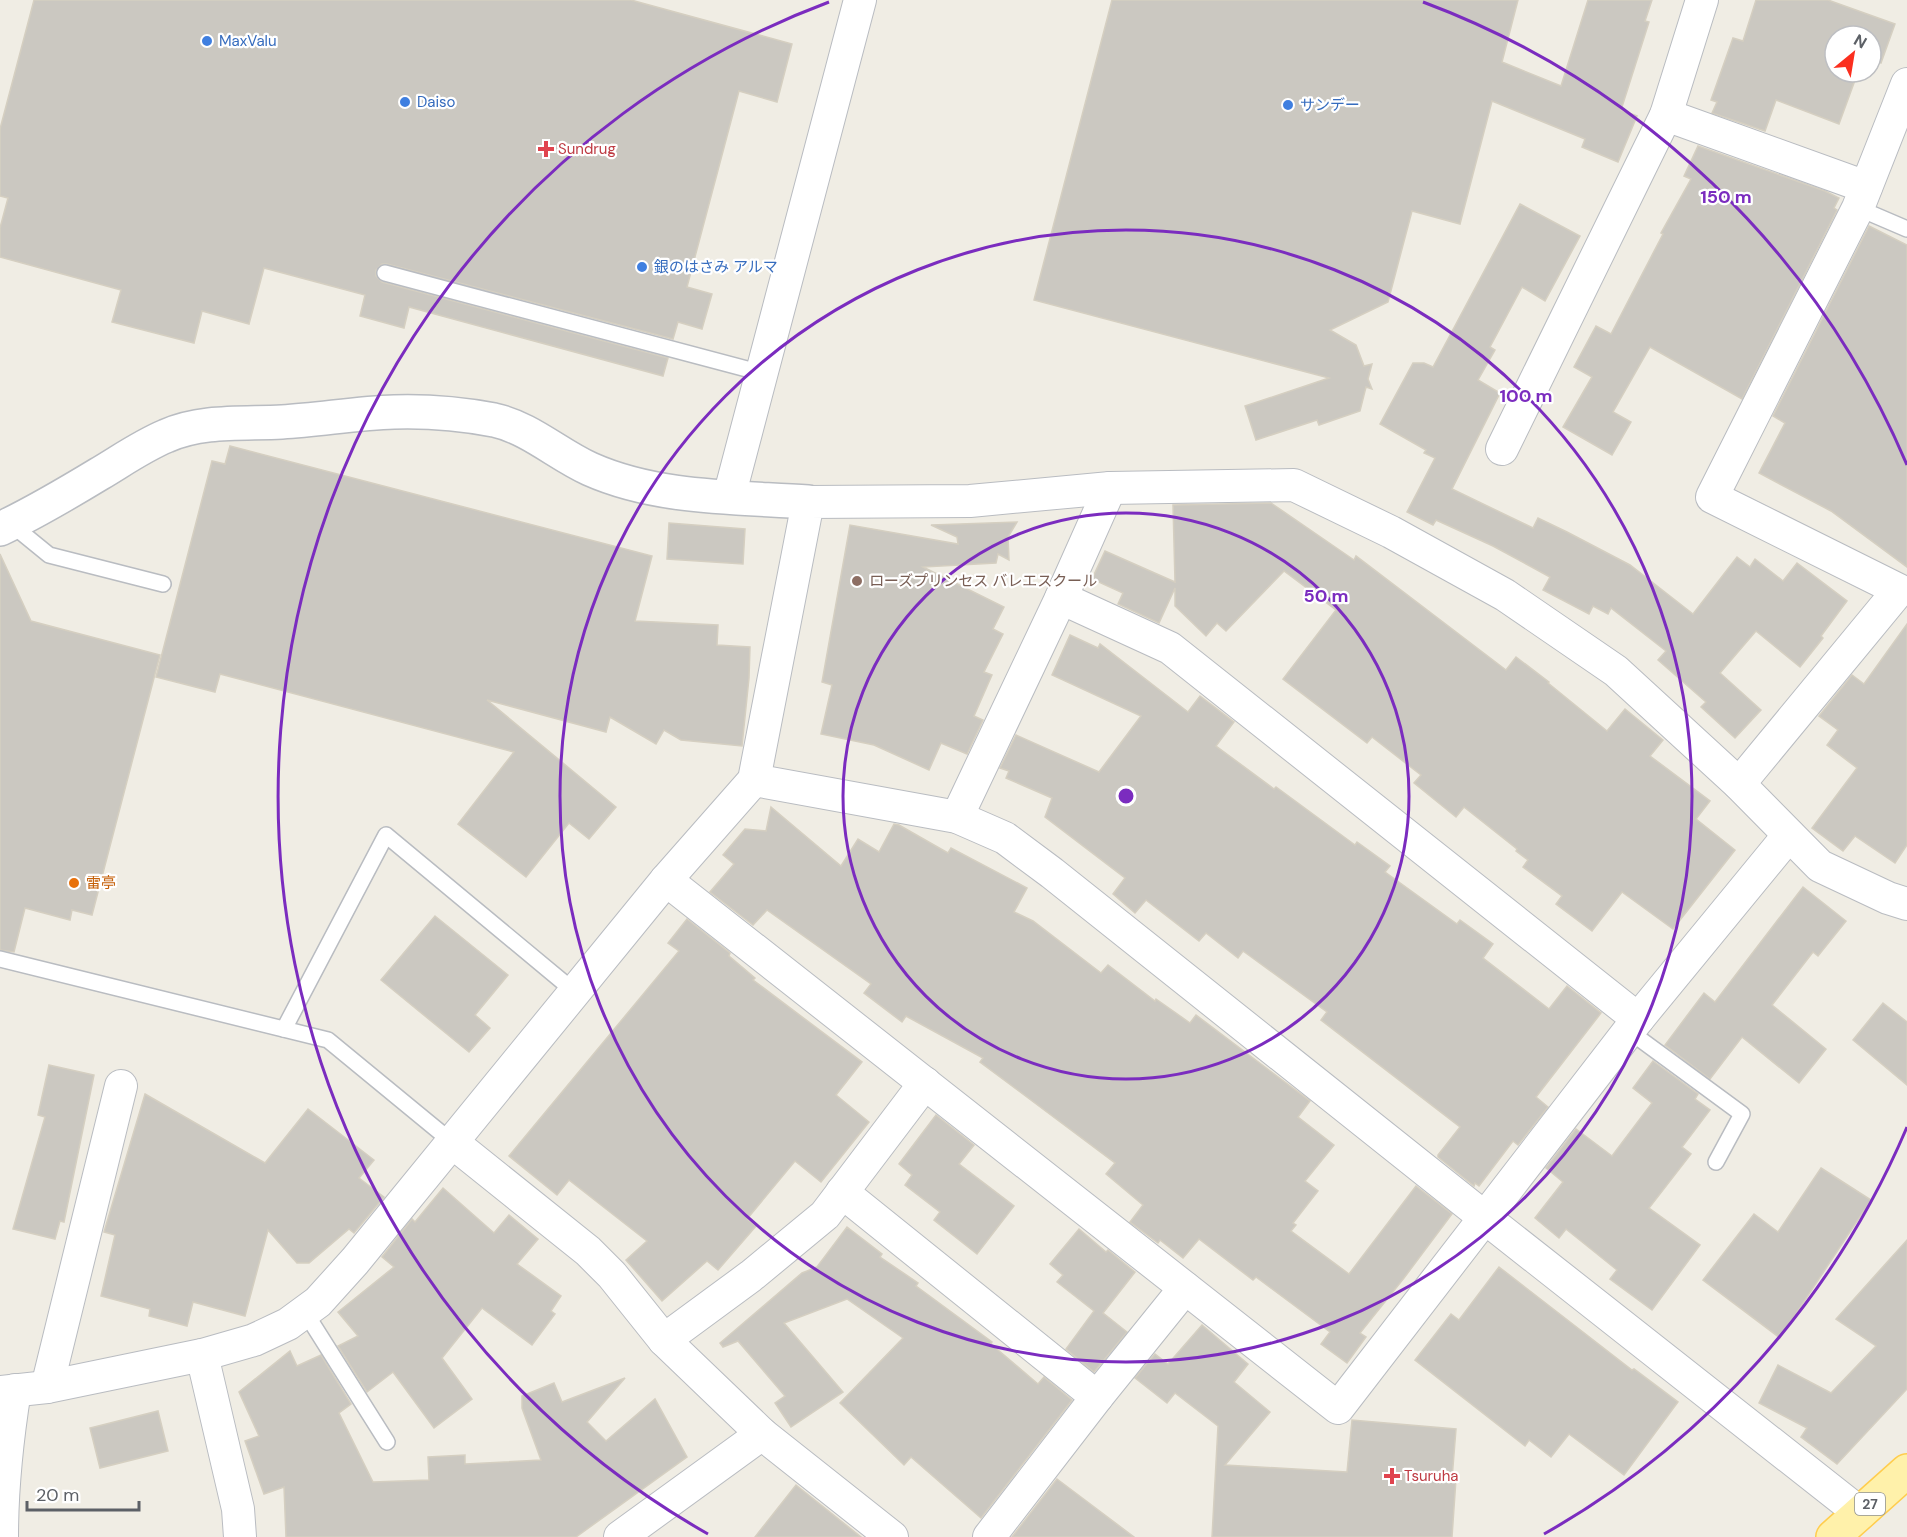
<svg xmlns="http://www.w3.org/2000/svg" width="1907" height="1537" font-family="'DM Sans','Noto Sans JP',sans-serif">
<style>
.building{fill:#cbc8c1;stroke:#d5cfc1;stroke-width:1.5}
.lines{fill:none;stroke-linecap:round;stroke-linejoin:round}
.service-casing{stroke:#b9bcc1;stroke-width:18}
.minor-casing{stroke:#b9bcc1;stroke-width:34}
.tertiary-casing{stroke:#b9bcc1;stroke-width:36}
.primary-casing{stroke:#ffcd4e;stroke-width:36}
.service{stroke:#fff;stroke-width:15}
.minor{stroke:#fff;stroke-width:32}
.tertiary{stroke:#fff;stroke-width:33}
.primary{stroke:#fff1aa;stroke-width:33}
.ring{fill:none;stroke:#7b2cbf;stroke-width:3}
.shop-dot{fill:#3f7fe0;stroke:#fff;stroke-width:2}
.health-dot{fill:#e0444e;stroke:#fff;stroke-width:2}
.education-dot{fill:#8d6e63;stroke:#fff;stroke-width:2}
.food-dot{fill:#e8710a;stroke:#fff;stroke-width:2}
.labels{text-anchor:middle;stroke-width:4.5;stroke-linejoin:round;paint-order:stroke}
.shield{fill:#fff;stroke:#8d9094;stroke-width:1.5}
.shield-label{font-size:14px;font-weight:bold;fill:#5c6066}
.shop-label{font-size:15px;fill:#366cbe;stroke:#fff;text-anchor:start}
.health-label{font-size:15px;fill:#be3a42;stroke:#fff;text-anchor:start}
.education-label{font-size:15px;fill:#785e54;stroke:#fff;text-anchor:start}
.food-label{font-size:15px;fill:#c56008;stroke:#fff;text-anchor:start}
.centre{fill:#7b2cbf;stroke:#fff;stroke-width:3}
.ring-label{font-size:18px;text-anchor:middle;font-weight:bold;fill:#7b2cbf;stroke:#fff;stroke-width:4.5;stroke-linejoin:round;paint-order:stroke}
</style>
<rect width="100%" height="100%" fill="#f0ede4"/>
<g class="building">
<polygon points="34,0 631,0 792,44 777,102 739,91 687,287 712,294 702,329 678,322 673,339 387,264 382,264 376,270 376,276 382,282 668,358 663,376 409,307 404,328 360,316 365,295 264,268 249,324 202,311 194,343 112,322 121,290 0,257 0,228 8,198 0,196 0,129"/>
<polygon points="1112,0 1518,0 1502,62 1561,86 1588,0 1652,0 1645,21 1649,22 1621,110 1637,116 1618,162 1582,147 1585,139 1492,101 1460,224 1412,211 1388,302 1330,330 1356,345 1364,366 1372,364 1368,379 1372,389 1366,387 1360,411 1319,425 1317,420 1256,440 1245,406 1329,378 1034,300"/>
<polygon points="1756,0 1828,0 1895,24 1881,63 1871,59 1871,36 1835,36 1835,72 1858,72 1839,124 1776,100 1765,131 1712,113 1717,102 1711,100 1733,38 1743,41"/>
<polygon points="1698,146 1825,191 1839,198 1834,208 1837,210 1742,399 1650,347 1613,412 1631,422 1612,455 1563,427 1592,377 1574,367 1596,326 1611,334 1663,234 1661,233 1691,179 1684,176"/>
<polygon points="1520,204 1580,236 1545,301 1522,287 1490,347 1495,350 1478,380 1500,393 1452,489 1533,528 1538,518 1567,532 1630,565 1693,614 1737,557 1750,567 1755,559 1783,581 1797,563 1847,601 1821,636 1823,638 1800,667 1756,631 1720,673 1761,710 1735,738 1701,707 1706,702 1658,660 1666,651 1611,608 1608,614 1593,606 1589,614 1543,590 1550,577 1493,546 1436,520 1433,525 1407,512 1435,458 1424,453 1426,450 1380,424 1413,363 1424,363 1433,367"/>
<polygon points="1869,226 1907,245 1907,567 1831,511 1759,473 1785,423 1773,416"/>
<polygon points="230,446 652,556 635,621 718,625 717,645 750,647 749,678 742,746 681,740 664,730 656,744 610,717 606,732 487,700 616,807 589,839 569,823 526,877 458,824 514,752 220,674 215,692 156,677 212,461 225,464"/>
<polygon points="1271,503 1354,560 1356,556 1506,670 1516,657 1549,682 1548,683 1607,731 1625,709 1663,740 1650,756 1710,801 1696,819 1735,850 1673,929 1622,892 1592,931 1556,904 1562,896 1523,867 1528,860 1516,851 1517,849 1464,807 1456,817 1414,783 1421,775 1372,737 1367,743 1283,679 1336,610 1284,571 1226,631 1217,623 1206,636 1175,606 1175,588 1159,623 1118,604 1123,593 1092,579 1105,551 1175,582 1173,505"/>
<polygon points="1017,522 1008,537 1009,560 998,554 996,563 923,567 1004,607 993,629 1003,634 984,672 992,675 974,716 983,720 967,754 941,743 929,770 874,745 821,734 832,685 822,682 850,525 958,544 957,537 931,525"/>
<polygon points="669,523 745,529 743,564 667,559"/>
<polygon points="0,554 31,621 160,655 92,915 72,910 70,920 25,908 14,952 0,950"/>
<polygon points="1907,624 1907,845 1895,863 1855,836 1843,851 1812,828 1857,768 1827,745 1838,730 1819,716 1852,675 1864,684"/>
<polygon points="1070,635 1098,648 1100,644 1188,712 1200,696 1234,722 1216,746 1274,789 1276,787 1355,845 1357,842 1390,866 1385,872 1457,924 1460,920 1493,944 1483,958 1549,1009 1567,986 1601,1013 1536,1097 1548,1107 1518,1145 1513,1141 1479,1186 1475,1183 1474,1186 1438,1157 1438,1155 1460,1127 1321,1020 1327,1012 1243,951 1238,958 1206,933 1199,941 1146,900 1135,913 1113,894 1125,878 1045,817 1052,798 1006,778 1009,771 1000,768 1016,735 1099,772 1141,716 1052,675"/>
<polygon points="771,807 841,866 858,839 879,852 894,824 899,825 948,853 951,848 1027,888 1014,912 1033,921 1101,973 1108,965 1155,1001 1156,999 1190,1023 1196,1015 1310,1101 1298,1117 1334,1145 1305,1181 1318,1191 1293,1223 1296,1225 1291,1231 1349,1274 1416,1186 1452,1214 1404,1278 1360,1333 1366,1337 1347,1363 1321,1344 1330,1332 1256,1277 1253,1280 1199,1239 1183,1258 1160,1240 1158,1243 1130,1222 1143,1205 1106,1174 1115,1163 980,1062 983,1058 906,1016 902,1022 864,993 871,984 767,910 753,925 710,892 734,864 723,855 745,829 766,831"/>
<polygon points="1803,887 1846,921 1818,956 1813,952 1772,1005 1826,1049 1799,1083 1742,1037 1710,1079 1665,1045 1704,993 1715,1002"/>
<polygon points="435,916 508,975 475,1015 490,1028 469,1052 381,980"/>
<polygon points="687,919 730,953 729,956 755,978 753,980 862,1062 836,1095 869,1122 821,1182 795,1161 747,1219 756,1226 718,1270 707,1261 662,1301 626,1260 647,1241 569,1180 557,1195 509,1156 679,951 668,943"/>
<polygon points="1883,1003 1907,1022 1907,1085 1853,1040"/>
<polygon points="1653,1061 1698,1094 1695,1099 1710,1110 1682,1147 1691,1154 1649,1208 1700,1245 1652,1310 1610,1279 1617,1270 1566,1229 1559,1238 1535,1218 1563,1182 1546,1168 1576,1129 1612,1156 1652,1103 1633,1088"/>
<polygon points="49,1065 94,1075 64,1222 60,1221 55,1239 13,1229 45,1117 38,1115"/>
<polygon points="145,1094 265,1163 308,1109 374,1160 359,1178 384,1197 354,1233 349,1229 309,1263 297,1263 268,1230 245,1316 193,1302 187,1326 149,1316 150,1309 101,1296 115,1235 104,1232"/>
<polygon points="936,1115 974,1145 959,1164 1014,1206 977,1254 934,1220 940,1212 905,1185 912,1175 899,1164"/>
<polygon points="1821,1168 1871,1200 1780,1338 1703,1280 1754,1214 1778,1232"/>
<polygon points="443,1188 494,1233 509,1215 538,1239 517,1264 561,1296 551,1311 555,1314 532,1345 482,1308 442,1358 472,1399 434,1428 393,1372 367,1392 338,1346 358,1336 338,1312 394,1267 382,1257 412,1219 415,1222"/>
<polygon points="847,1227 882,1254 880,1257 918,1283 916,1286 992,1342 991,1344 1038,1384 1044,1377 1072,1400 981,1518 911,1457 904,1465 840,1403 903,1338 847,1299 784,1323 843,1392 791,1427 775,1403 785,1396 738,1341 723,1347 720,1343 802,1273 817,1267"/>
<polygon points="1079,1229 1106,1252 1108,1250 1135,1272 1103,1313 1127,1332 1094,1372 1066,1349 1094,1311 1057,1282 1063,1275 1050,1264"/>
<polygon points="1907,1240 1907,1389 1837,1464 1801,1437 1807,1428 1759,1403 1778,1365 1831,1393 1876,1346 1836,1319"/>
<polygon points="1499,1267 1632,1370 1634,1369 1678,1402 1624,1475 1569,1434 1551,1457 1529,1440 1525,1446 1415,1360 1451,1314 1459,1320"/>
<polygon points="1202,1325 1248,1364 1234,1382 1270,1412 1225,1465 1347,1472 1352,1420 1456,1429 1452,1479 1456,1479 1452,1537 1212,1537 1218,1426 1175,1393 1167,1403 1135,1378 1155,1354 1168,1364"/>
<polygon points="290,1351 297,1366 321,1355 351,1404 339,1413 373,1482 429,1480 428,1457 465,1455 465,1464 541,1460 522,1408 522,1396 554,1383 562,1402 625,1378 587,1422 606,1441 655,1399 687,1457 576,1537 286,1537 284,1487 264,1494 245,1441 259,1436 239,1392"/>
<polygon points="158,1411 168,1451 100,1468 90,1428"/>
<polygon points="1057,1479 1134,1537 1012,1537"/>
<polygon points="796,1485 861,1537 755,1537"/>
</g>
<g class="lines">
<g class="service-casing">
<g id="service">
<polyline points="1858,208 1907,229"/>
<polyline points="385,273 762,373"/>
<polyline points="11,524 49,555 163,584"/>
<polyline points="0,959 328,1040 452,1142"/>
<polyline points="284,1029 386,835 575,992"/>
<polyline points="1629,1031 1742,1114 1716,1162"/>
<polyline points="305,1312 387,1442"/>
</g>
</g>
<g class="minor-casing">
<g id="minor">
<polyline points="1666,115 1866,187"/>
<polyline points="1502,449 1666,115 1702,0"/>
<polyline points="729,497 860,0"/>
<polyline points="1061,598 1170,648 1638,1019"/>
<polyline points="754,780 957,817 1005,838 1052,873 1484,1217 1860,1513"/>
<polyline points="1739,784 1899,590 1712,497 1858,208 1907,84"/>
<polyline points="957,817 1061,598 1110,488"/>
<polyline points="666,880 1338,1408 1638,1019 1789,835"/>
<polyline points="452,1142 588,1251 612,1275 664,1340 762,1434 892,1537"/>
<polyline points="842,1192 1097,1397"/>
<polyline points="664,1340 751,1276 825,1215 925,1083"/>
<polyline points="202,1355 238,1509 240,1537"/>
<polyline points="47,1387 121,1086"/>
<polyline points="0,1392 47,1387 202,1355 254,1340 288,1324 318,1302 355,1261 666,880 754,780 808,502 970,501 1110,488 1294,485 1391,532 1505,595 1616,671 1739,784 1820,866 1888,898 1907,904"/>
<path d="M2,1537C2,1486 7,1440 15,1390"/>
<polyline points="620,1537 762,1434"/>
<polyline points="989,1537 1097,1397 1185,1288"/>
</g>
</g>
<g class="tertiary-casing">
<path id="tertiary" d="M0,529C34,513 66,494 99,474C121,461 142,446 166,436C202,420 243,424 282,422C319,420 357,413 394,412C426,411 462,414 494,420C530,428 557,454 590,469C657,499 736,497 808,502"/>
</g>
<g class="primary-casing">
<polyline id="primary" points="1833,1537 1907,1471"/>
</g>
<use href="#service" class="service"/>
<use href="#minor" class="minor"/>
<use href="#tertiary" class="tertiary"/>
<use href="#primary" class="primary"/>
</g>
<g class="ring">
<circle cx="1126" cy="796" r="283"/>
<circle cx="1126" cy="796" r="566"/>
<path d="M1907 1127A848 848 0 0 1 1544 1534M708 1534A848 848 0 0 1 829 2M1423 2A848 848 0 0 1 1907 465"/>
</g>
<g class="shop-dot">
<circle cx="207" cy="41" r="6"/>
<circle cx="405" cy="102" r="6"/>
<circle cx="1288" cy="105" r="6"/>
<circle cx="642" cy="267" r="6"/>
</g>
<g class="health-dot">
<path d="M543 140h6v6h6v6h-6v6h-6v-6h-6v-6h6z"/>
<path d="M1389 1467h6v6h6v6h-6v6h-6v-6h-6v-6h6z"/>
</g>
<circle class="education-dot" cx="857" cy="581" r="6"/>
<circle class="food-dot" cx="74" cy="883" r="6"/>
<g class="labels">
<rect class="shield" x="1855" y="1493" width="30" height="22" rx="4.5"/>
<g class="shield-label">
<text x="1870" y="1509">27</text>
</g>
<g class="shop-label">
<text x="219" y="46">MaxValu</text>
<text x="417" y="107">Daiso</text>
<text x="1300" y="110">サンデー</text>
<text x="654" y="272">銀のはさみ アルマ</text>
</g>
<g class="health-label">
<text x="558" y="154">Sundrug</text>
<text x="1404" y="1481">Tsuruha</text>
</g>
<g class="education-label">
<text x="869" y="586">ローズプリンセス バレエスクール</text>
</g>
<g class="food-label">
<text x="86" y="888">雷亭</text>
</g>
</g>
<circle cx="1126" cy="796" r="9" class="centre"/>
<g class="ring-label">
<text x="1726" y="203">150 m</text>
<text x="1526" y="402">100 m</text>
<text x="1326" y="602">50 m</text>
</g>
<g transform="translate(1853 54) rotate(30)"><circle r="28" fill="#ffffff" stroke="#bebfc2" stroke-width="1.5"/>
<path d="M0-4.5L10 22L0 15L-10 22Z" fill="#fb2f1f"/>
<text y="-9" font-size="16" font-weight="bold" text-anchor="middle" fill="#5c6066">N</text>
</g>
<path d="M27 1501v9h112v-9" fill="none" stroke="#5c6066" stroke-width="3"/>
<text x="36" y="1501" font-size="18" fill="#5c6066" stroke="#ffffff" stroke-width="4.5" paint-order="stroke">20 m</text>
</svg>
